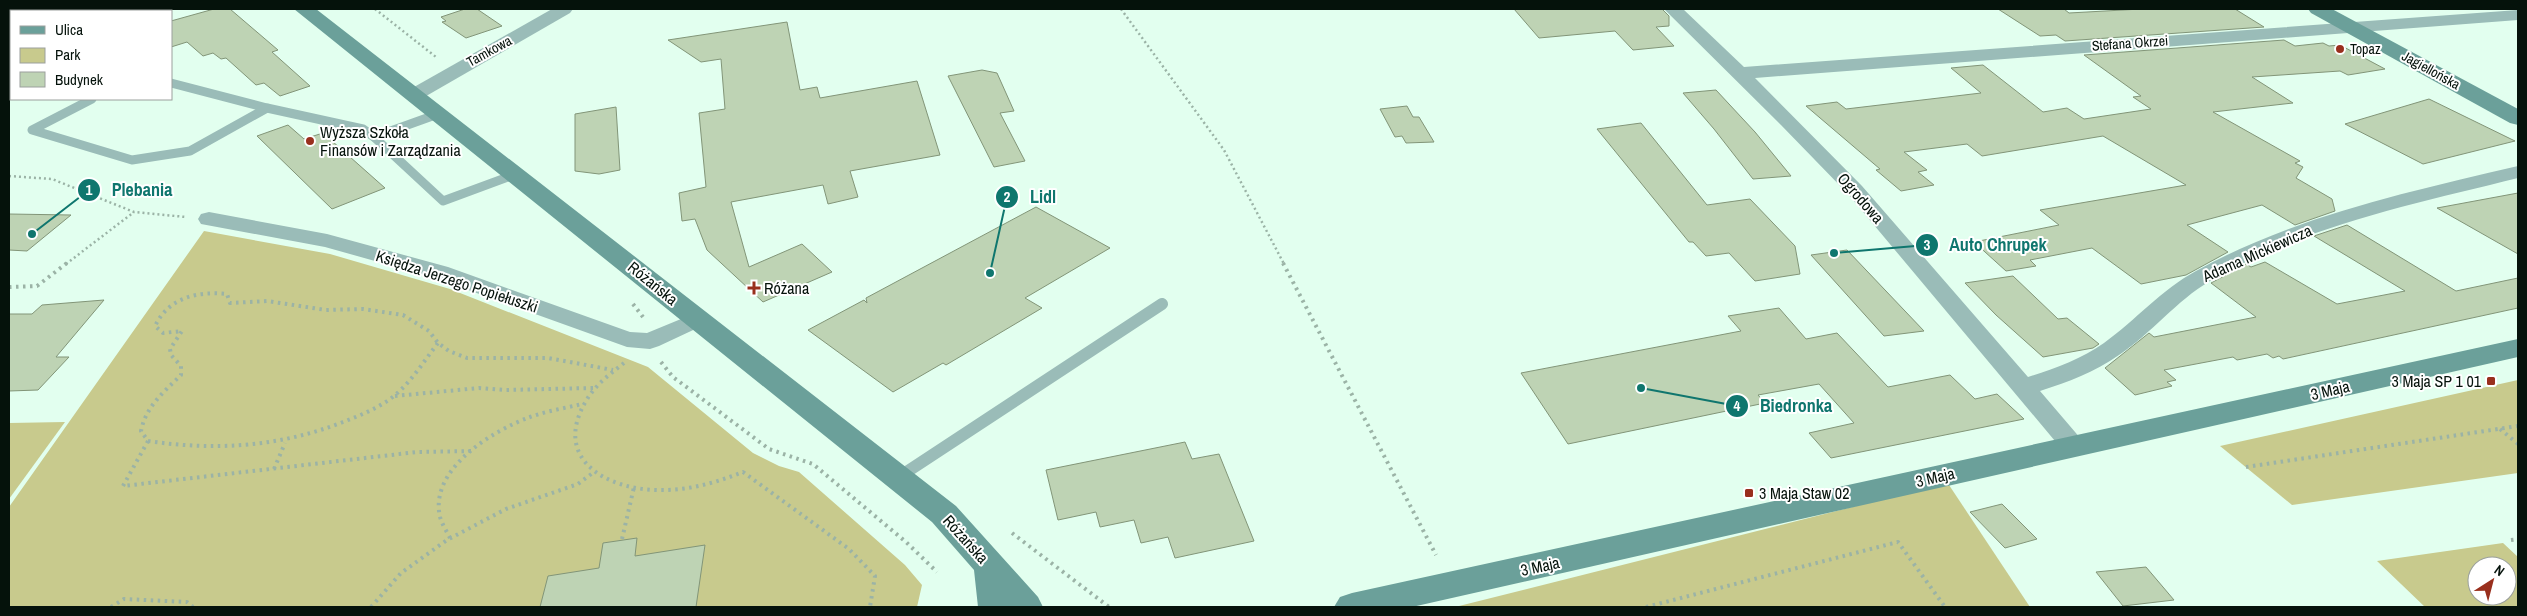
<svg xmlns="http://www.w3.org/2000/svg" width="2527" height="616" font-family="'Archivo Narrow',sans-serif">
<style>
.green{fill:#c8ca8d;fill-rule:evenodd}
.building{fill:#bed3b4;stroke:#829578}
.lines{fill:none;stroke-linecap:round;stroke-linejoin:round}
.path-far1{stroke:#9bb3a6;stroke-width:2.5;stroke-dasharray:2 3;stroke-linecap:butt}
.path{stroke:#9bb3a6;stroke-width:4;stroke-dasharray:2.5 4.5;stroke-linecap:butt}
.lane-far1{stroke:#9abcb8;stroke-width:9}
.lane{stroke:#9abcb8;stroke-width:12}
.street{fill:#9abcb8;fill-rule:evenodd}
.secondary{fill:#6ba09a;fill-rule:evenodd}
.poi-dot{fill:#992f1d;stroke:#fff;stroke-width:2}
.labels{text-anchor:middle;stroke-width:4;stroke-linejoin:round;paint-order:stroke}
.far-street-label{font-size:14px;fill:#05120b;stroke:#fff}
.far-poi-label{font-size:14px;fill:#05120b;stroke:#fff;text-anchor:start}
.poi-label{font-size:16px;fill:#05120b;stroke:#fff;text-anchor:start}
.street-label{font-size:16px;fill:#05120b;stroke:#fff}
.leader{fill:none;stroke:#0f766e;stroke-width:2}
.callout-dot{fill:#0f766e;stroke:#fff;stroke-width:2}
.mark-label{font-size:15px;text-anchor:middle;font-weight:bold;fill:#fff}
.callout-label{font-size:18px;text-anchor:middle;font-weight:bold;fill:#0f766e;stroke:#fff;stroke-width:4;stroke-linejoin:round;paint-order:stroke}
</style>
<rect width="100%" height="100%" fill="#e2ffef"/>
<g class="green">
<polygon points="204,231 330,254 450,289 648,367 753,453 779,466 799,472 905,565 922,585 917,607 9,607 9,507"/>
<polygon points="2518,380 2518,473 2292,505 2220,446"/>
<polygon points="65,422 9,499 9,423"/>
<polygon points="1949,485 2030,607 1455,607 1900,495"/>
<path d="M2503,543L2518,557V607H2425L2377,561ZM2477,566H2507V596H2477Z"/>
</g>
<g class="building">
<polygon points="214,9 230,9 278,50 272,52 310,86 280,96 264,83 256,85 226,58 221,59 213,53 203,56 187,42 171,47 171,21"/>
<polygon points="465,9 477,9 502,26 466,38 442,22 446,21 441,17"/>
<polygon points="1514,9 1662,9 1669,16 1669,26 1656,27 1674,46 1633,50 1615,31 1539,38"/>
<polygon points="1998,9 2064,9 2069,13 2141,9 2235,9 2264,27 2065,41 2056,35 2040,36"/>
<polygon points="787,22 800,90 817,87 820,98 917,81 940,155 850,171 858,197 828,204 823,185 731,202 749,267 802,244 832,272 763,302 707,250 695,219 682,221 679,193 706,187 699,113 725,109 721,59 701,62 668,40"/>
<polygon points="2284,40 2295,46 2323,43 2329,46 2340,45 2385,69 2348,75 2340,71 2252,77 2293,103 2213,112 2300,161 2295,163 2303,167 2296,178 2332,199 2335,211 2295,225 2262,205 2187,225 2228,252 2186,275 2141,284 2092,248 2030,260 2036,266 2006,271 1974,242 2059,225 2040,210 2186,185 2103,136 1982,156 1967,144 1904,152 1927,170 1918,172 1934,185 1901,191 1876,170 1880,169 1806,106 1837,102 1846,109 1981,93 1951,68 1983,65 2043,112 2067,108 2084,119 2151,109 2133,97 2141,96 2084,55"/>
<polygon points="982,70 997,73 1014,111 1000,113 1025,161 994,167 948,76"/>
<polygon points="1716,90 1755,132 1791,176 1753,179 1714,129 1683,93"/>
<polygon points="2429,99 2515,141 2423,164 2345,124"/>
<polygon points="1407,106 1413,117 1419,117 1434,142 1406,143 1402,136 1395,137 1380,109"/>
<polygon points="616,107 620,170 599,174 575,171 575,114"/>
<polygon points="1641,123 1707,205 1750,199 1795,246 1800,274 1755,281 1729,253 1706,256 1693,242 1689,242 1597,129"/>
<polygon points="288,125 304,139 323,133 385,188 332,209 257,136"/>
<polygon points="2518,193 2518,254 2437,208"/>
<polygon points="1036,207 1110,248 1025,298 1042,308 946,365 943,363 893,392 808,330 864,300 867,303 866,298"/>
<polygon points="9,214 71,215 27,251 9,250"/>
<polygon points="2347,225 2456,291 2518,278 2518,308 2283,359 2279,356 2273,358 2267,354 2237,360 2233,357 2164,370 2176,380 2167,382 2172,386 2135,395 2105,368 2149,333 2154,337 2256,317 2211,283 2246,264 2251,267 2265,262 2337,304 2405,291 2314,236"/>
<polygon points="1847,250 1924,331 1884,336 1811,255"/>
<polygon points="2013,276 2058,319 2067,318 2099,344 2093,348 2043,357 1996,315 1965,283"/>
<polygon points="104,300 56,357 69,357 38,390 9,391 9,314 32,314 42,305"/>
<polygon points="1779,308 1806,339 1837,333 1888,387 1950,375 1975,399 1997,394 2024,419 1831,458 1809,433 1854,423 1819,384 1758,395 1765,403 1568,444 1521,373 1741,331 1728,316"/>
<polygon points="1185,442 1192,459 1219,454 1254,541 1175,558 1168,537 1141,543 1134,520 1100,527 1096,512 1058,520 1046,470"/>
<polygon points="2002,504 2037,539 2005,548 1970,512"/>
<polygon points="637,538 635,556 705,545 696,607 540,607 548,576 599,568 603,543"/>
<polygon points="2146,567 2174,600 2123,606 2096,572"/>
</g>
<g class="lines">
<g class="path-far1">
<polyline points="375,9 436,57"/>
<polyline points="1121,9 1224,150 1284,264"/>
<polyline points="9,176 52,179 134,212 186,217"/>
<polyline points="66,264 134,212"/>
</g>
<g class="path">
<polyline points="1283,263 1436,555"/>
<polyline points="9,287 37,286 67,263"/>
<polyline points="633,304 643,317"/>
<polyline points="661,362 673,377 769,449 813,464 906,542 937,572"/>
<path d="M624,363C610,374 595,385 586,401C552,458 605,489 657,490C687,491 715,483 743,472L849,549L875,576L870,607"/>
<polyline points="395,396 479,388 505,390 593,388"/>
<polyline points="2500,429 2518,444"/>
<path d="M148,441C216,451 279,447 343,422C361,415 379,408 394,396C412,381 424,361 438,343"/>
<path d="M471,451L417,452L123,486L148,441L141,431C146,406 164,392 181,375V366L171,355L170,349L182,331L163,333L155,326C169,297 198,291 227,294L230,303L267,301L326,310L363,309L403,315L429,331L438,343L449,351L467,358H548L613,370"/>
<polyline points="2246,467 2518,426"/>
<polyline points="274,469 285,443"/>
<polyline points="1012,533 1109,607"/>
<path d="M450,538C447,532 442,524 440,517C429,469 492,431 530,417C547,411 565,408 582,404"/>
<polyline points="622,539 634,487"/>
<polyline points="2511,540 2518,539"/>
<polyline points="111,607 124,599 187,602 193,607"/>
<polyline points="371,607 401,573 447,540 506,509 578,484 594,472"/>
<polyline points="1646,607 1898,542 1945,607"/>
</g>
<g class="lane-far1">
<polyline points="171,83 267,108 363,129 374,137 438,114"/>
<polyline points="92,99 32,130 132,160 190,151 267,108"/>
<polyline points="374,137 443,201 516,174"/>
</g>
<polyline class="lane" points="899,477 1162,304"/>
<g class="street">
<polygon points="552,9 573,9 570,13 421,99 407,99 404,95 407,91"/>
<path d="M1664,9H1683L1744,67L2518,10V20L1755,78L1862,186L2028,377C2054,369 2081,359 2104,343C2136,320 2161,290 2196,271C2295,216 2408,192 2518,166V178C2414,204 2304,226 2210,281C2176,301 2152,333 2119,355C2095,372 2068,382 2040,391L2087,446L2083,453L2074,455L2065,453L1848,194L1781,125Z"/>
<polygon points="209,212 327,234 448,267 630,332 647,333 698,312 706,314 710,319 706,324 659,346 650,349 627,347 432,277 325,247 201,224 198,219 201,214"/>
</g>
<g class="secondary">
<polygon points="294,9 316,9 956,506 1038,597 1043,607 978,607 974,570 932,522"/>
<polygon points="2308,9 2332,9 2518,109 2518,125 2510,123 2311,13"/>
<polygon points="2518,339 2518,357 1412,607 1334,607 1340,597 1352,593"/>
</g>
</g>
<g class="poi-dot">
<circle cx="2340" cy="49" r="5"/>
<circle cx="310" cy="141" r="5"/>
<path d="M751.5 280.5h5v5h5v5h-5v5h-5v-5h-5v-5h5z"/>
<rect x="2486" y="376" width="10" height="10" rx="2.5"/>
<rect x="1744" y="488" width="10" height="10" rx="2.5"/>
</g>
<g class="labels">
<g class="far-street-label">
<text transform="translate(2130 43) rotate(-4)" y="5">Stefana Okrzei</text>
<text transform="translate(489 51) rotate(-29)" y="5">Tamkowa</text>
<text transform="translate(2431 70) rotate(29)" y="5">Jagiellońska</text>
</g>
<g class="far-poi-label">
<text x="2350" y="54">Topaz</text>
</g>
<g class="poi-label">
<text x="320" y="138">Wyższa Szkoła<tspan x="320" dy="18">Finansów i Zarządzania</tspan></text>
<text x="764" y="294">Różana</text>
<text x="2481" y="387" text-anchor="end">3 Maja SP 1 01</text>
<text x="1759" y="499">3 Maja Staw 02</text>
</g>
<g class="street-label">
<text transform="translate(1861 198) rotate(49)" y="6">Ogrodowa</text>
<text transform="translate(2257 253) rotate(-24)" y="6">Adama Mickiewicza</text>
<text transform="translate(457 281) rotate(18)" y="6">Księdza Jerzego Popiełuszki</text>
<text transform="translate(653 283) rotate(39)" y="6">Różańska</text>
<text transform="translate(2330 390) rotate(-13)" y="6">3 Maja</text>
<text transform="translate(1935 477) rotate(-13)" y="6">3 Maja</text>
<text transform="translate(966 539) rotate(48)" y="6">Różańska</text>
<text transform="translate(1540 566) rotate(-12)" y="6">3 Maja</text>
</g>
</g>
<path class="leader" d="M32 234L89 190M990 273L1007 197M1834 253L1927 245M1641 388L1737 406"/>
<g class="callout-dot">
<circle cx="32" cy="234" r="5"/>
<circle cx="990" cy="273" r="5"/>
<circle cx="1834" cy="253" r="5"/>
<circle cx="1641" cy="388" r="5"/>
<circle cx="89" cy="190" r="12"/>
<circle cx="1007" cy="197" r="12"/>
<circle cx="1927" cy="245" r="12"/>
<circle cx="1737" cy="406" r="12"/>
</g>
<g class="mark-label">
<text x="89" y="195">1</text>
<text x="1007" y="202">2</text>
<text x="1927" y="250">3</text>
<text x="1737" y="411">4</text>
</g>
<g class="callout-label">
<text x="142" y="196">Plebania</text>
<text x="1043" y="203">Lidl</text>
<text x="1998" y="251">Auto Chrupek</text>
<text x="1796" y="412">Biedronka</text>
</g>
<rect width="2527" height="616" fill="none" stroke="#05120b" stroke-width="20"/>
<rect x="10" y="10" width="162" height="90" fill="#ffffff" stroke="#9ba09d"/>
<rect x="20" y="26" width="25" height="8" fill="#6ba09a" stroke="#9ba09d"/>
<text x="55" y="35" font-size="15" fill="#05120b">Ulica</text>
<rect x="20" y="48" width="25" height="15" fill="#c8ca8d" stroke="#9ba09d"/>
<text x="55" y="60" font-size="15" fill="#05120b">Park</text>
<rect x="20" y="72" width="25" height="15" fill="#bed3b4" stroke="#9ba09d"/>
<text x="55" y="85" font-size="15" fill="#05120b">Budynek</text>
<g transform="translate(2492 581) rotate(36)"><circle r="24" fill="#ffffff" stroke="#9ba09d"/>
<path d="M0-4L9 19L0 12L-9 19Z" fill="#992f1d"/>
<text y="-8" font-size="14" font-weight="bold" text-anchor="middle" fill="#05120b">N</text>
</g>
</svg>
